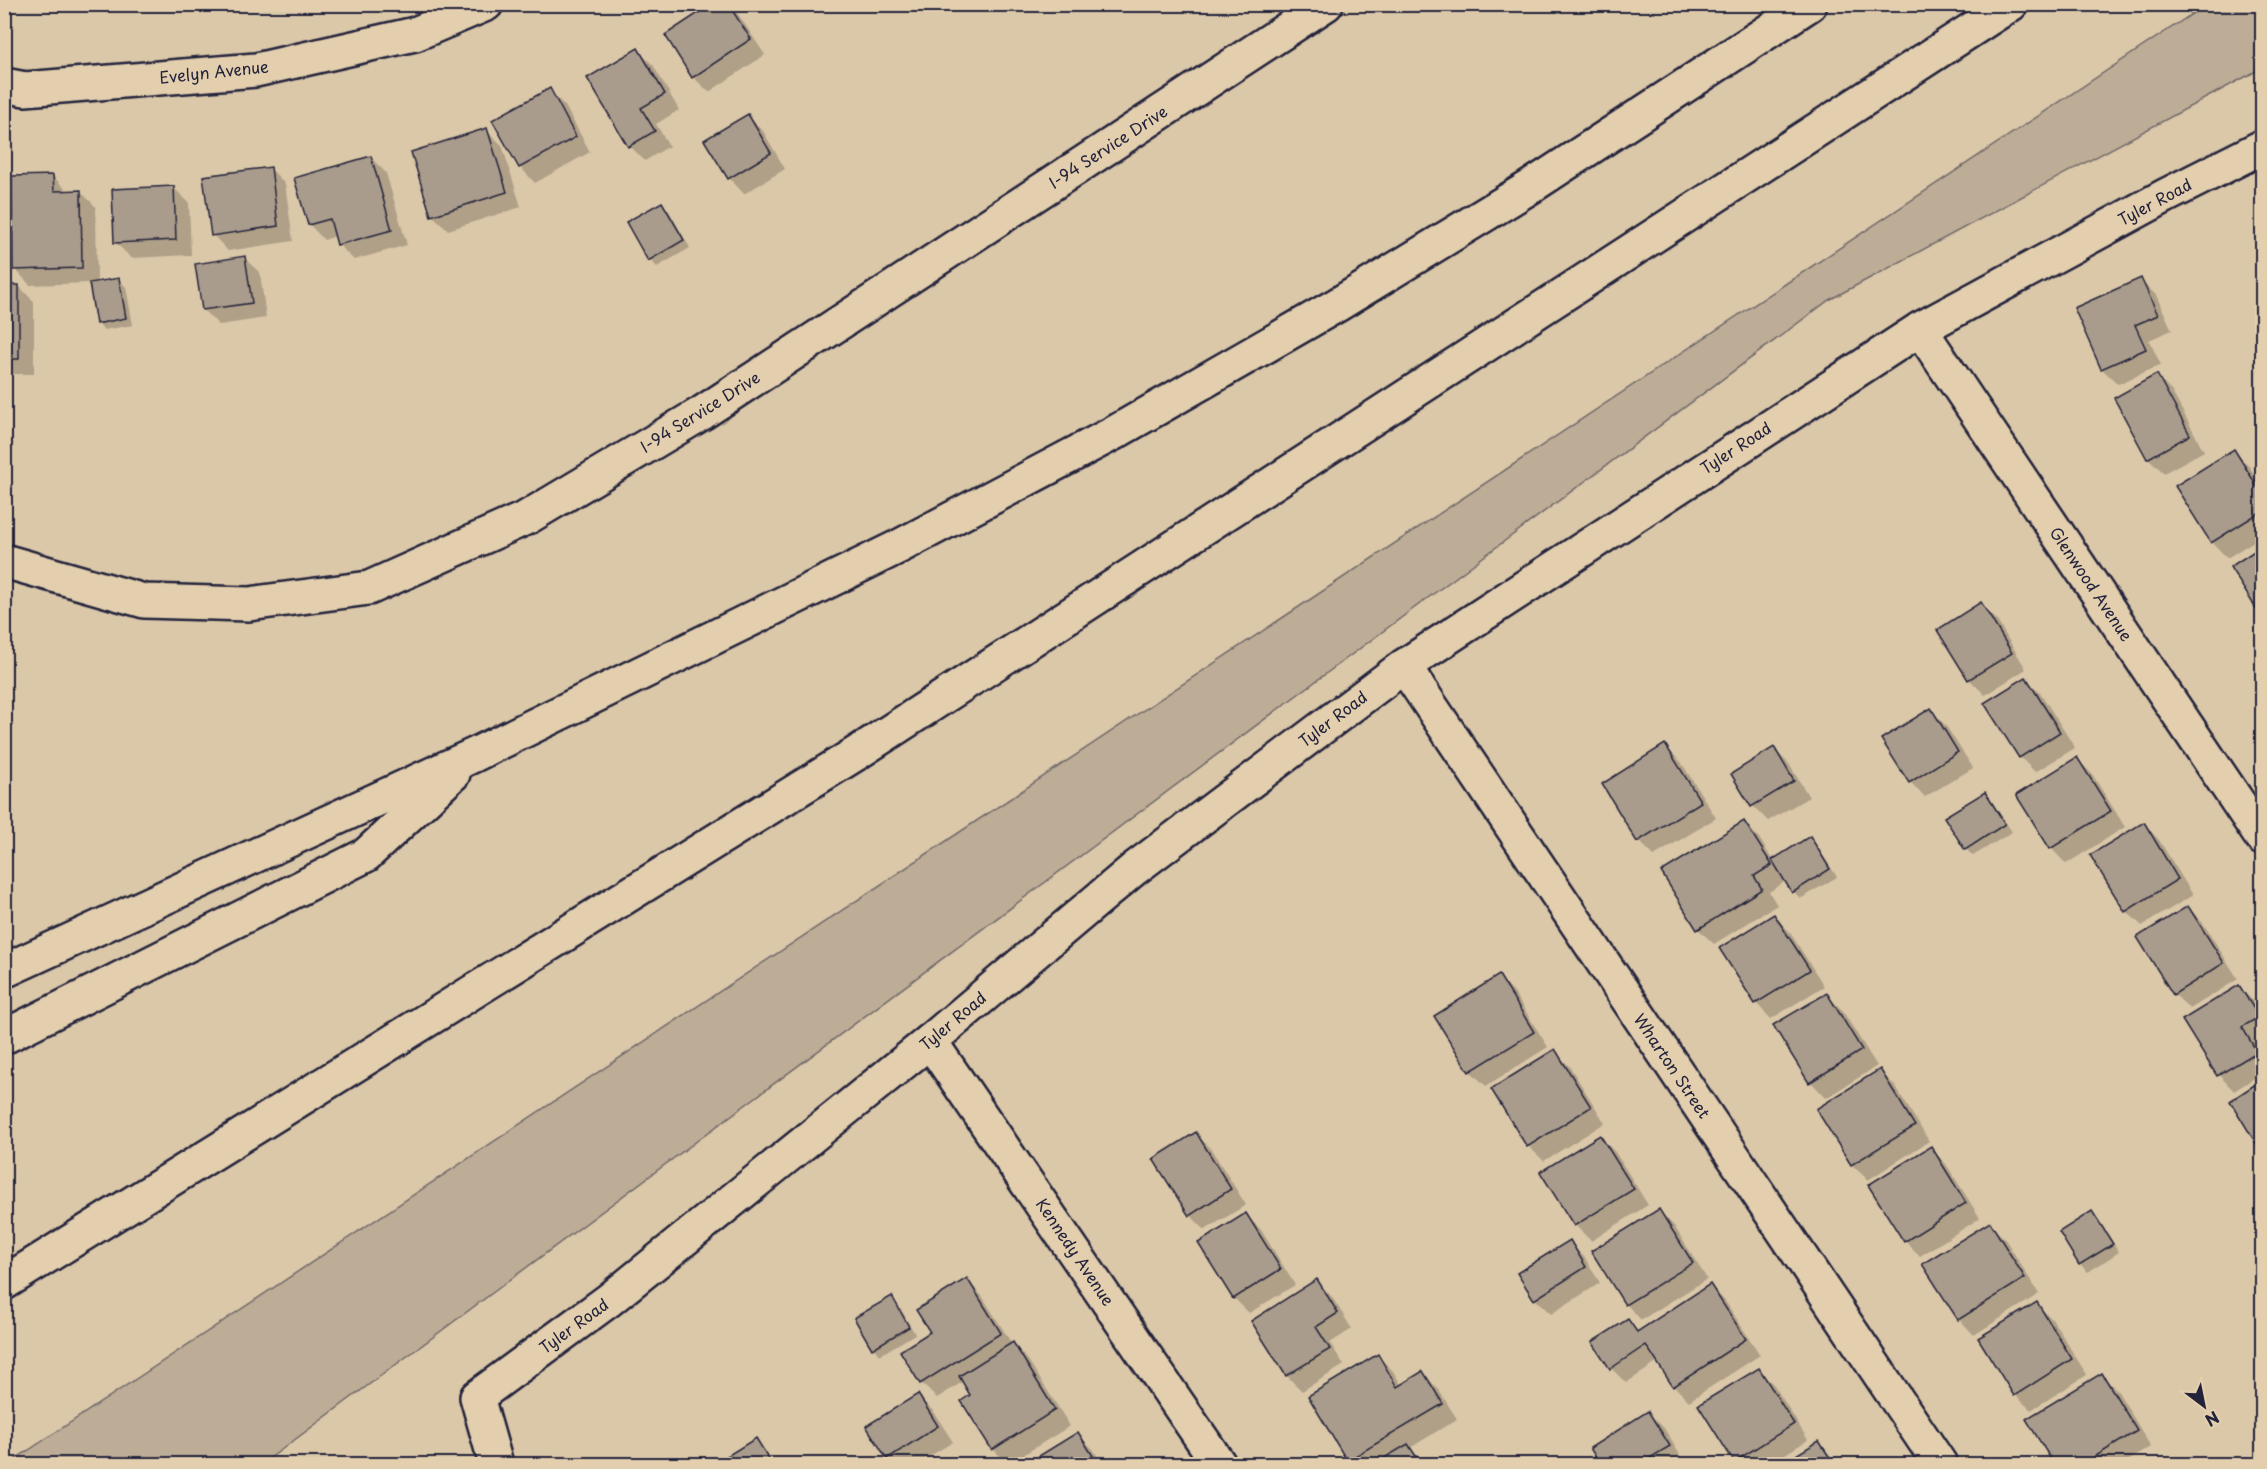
<svg xmlns="http://www.w3.org/2000/svg" width="2267" height="1469" font-family="'Playpen Sans',sans-serif">
<style>
.green{fill:#bdad97;stroke:#706869;stroke-width:1.5}
.shadow{fill:#0003}
.building{fill:#aa9c8c;stroke:#22223b;stroke-width:1.5}
.lines{fill:none;stroke-linecap:round;stroke-linejoin:round}
.street-casing{stroke:#22223b;stroke-width:38}
.highway-casing{stroke:#22223b;stroke-width:38}
.street{stroke:#e3cfae;stroke-width:33}
.highway{stroke:#e3cfae;stroke-width:33}
.labels{text-anchor:middle;stroke-width:5;stroke-linejoin:round;paint-order:stroke}
.street-label{font-size:16px;fill:#22223b;stroke:#e3cfae}
</style>
<rect width="100%" height="100%" fill="#dbc8a9"/>
<filter id="ink" filterUnits="userSpaceOnUse"><feTurbulence type="fractalNoise" baseFrequency=".0167" numOctaves="2"/><feDisplacementMap in="SourceGraphic" scale="12" xChannelSelector="R" yChannelSelector="G"/><feConvolveMatrix kernelMatrix="1 2 1 2 8 2 1 2 1" color-interpolation-filters="sRGB"/></filter>
<g filter="url(#ink)">
<polygon class="green" points="2207,4 2262,5 2262,68 1829,300 262,1464 8,1464"/>
<g class="shadow">
<polygon points="714,4 728,4 738,14 765,55 709,92 693,77"/>
<polygon points="637,50 653,65 679,110 656,124 669,146 645,161 630,146"/>
<polygon points="549,90 565,106 590,152 535,183 520,167"/>
<polygon points="748,116 763,131 785,169 744,194 729,178"/>
<polygon points="486,130 502,145 521,207 448,230 432,215"/>
<polygon points="370,157 386,173 407,245 354,260 339,245 336,236 324,240 309,224"/>
<polygon points="270,168 285,184 293,241 228,251 213,235"/>
<polygon points="53,176 68,192 80,191 96,207 97,283 118,279 126,287 133,325 104,330 97,323 90,283 30,285 15,269"/>
<polygon points="174,188 189,203 191,255 131,258 116,243"/>
<polygon points="662,204 669,211 690,248 657,267 650,260"/>
<polygon points="244,258 260,273 266,318 219,325 203,310"/>
<polygon points="2140,280 2156,295 2172,330 2149,340 2161,365 2118,384 2102,369 2076,309"/>
<polygon points="4,286 19,286 34,302 34,374 4,374"/>
<polygon points="2156,376 2172,392 2204,451 2164,473 2148,458"/>
<polygon points="2234,451 2249,466 2262,487 2262,536 2227,558 2212,542"/>
<polygon points="2262,548 2262,615 2232,567"/>
<polygon points="1980,604 1996,619 2026,669 1985,695 1969,679 1939,630"/>
<polygon points="2026,678 2041,694 2075,748 2035,772 2020,757"/>
<polygon points="1931,710 1946,726 1973,768 1925,797 1910,782"/>
<polygon points="1665,746 1681,762 1716,818 1654,856 1639,841"/>
<polygon points="1774,749 1789,764 1809,797 1768,821 1753,806"/>
<polygon points="2077,759 2092,774 2125,827 2066,864 2051,848"/>
<polygon points="1985,794 1992,801 2012,832 1973,856 1966,849"/>
<polygon points="1743,822 1759,838 1773,861 1810,838 1817,846 1837,877 1800,899 1786,881 1769,892 1777,905 1714,944 1698,929"/>
<polygon points="2144,824 2159,840 2193,895 2142,926 2126,911"/>
<polygon points="2188,907 2203,923 2238,979 2190,1009 2174,994"/>
<polygon points="1774,916 1789,931 1824,986 1771,1019 1756,1003"/>
<polygon points="1499,977 1514,993 1548,1047 1486,1086 1470,1071 1436,1016"/>
<polygon points="2239,987 2254,1002 2262,1016 2262,1039 2256,1043 2262,1054 2262,1073 2234,1091 2219,1075 2184,1020"/>
<polygon points="1826,994 1842,1010 1877,1066 1826,1098 1811,1082 1775,1026"/>
<polygon points="1554,1051 1570,1067 1605,1123 1544,1161 1528,1146"/>
<polygon points="1880,1071 1895,1086 1929,1141 1868,1180 1852,1165 1818,1110"/>
<polygon points="2262,1082 2262,1150 2232,1101"/>
<polygon points="1196,1134 1211,1149 1246,1205 1205,1230 1190,1215"/>
<polygon points="1600,1137 1615,1152 1648,1205 1591,1241 1575,1225 1542,1173"/>
<polygon points="1931,1148 1946,1164 1980,1218 1920,1256 1905,1241"/>
<polygon points="1659,1211 1674,1226 1707,1279 1641,1320 1626,1304"/>
<polygon points="2092,1213 2099,1220 2119,1252 2088,1272 2080,1264 2061,1233"/>
<polygon points="1246,1215 1261,1230 1295,1285 1249,1313 1234,1298"/>
<polygon points="1989,1224 2005,1239 2039,1294 1974,1335 1959,1319"/>
<polygon points="1569,1242 1585,1258 1600,1283 1551,1314 1535,1299"/>
<polygon points="967,1280 982,1296 1012,1344 1028,1360 1070,1426 1008,1464 993,1449 972,1396 964,1381 937,1398 921,1383 932,1333"/>
<polygon points="1317,1281 1332,1297 1352,1329 1330,1343 1344,1365 1302,1391 1287,1376 1253,1321"/>
<polygon points="1710,1286 1725,1301 1760,1355 1689,1401 1674,1386 1658,1362 1626,1383 1611,1368 1628,1321 1639,1332"/>
<polygon points="892,1298 899,1306 915,1334 880,1355 873,1348"/>
<polygon points="2036,1304 2052,1319 2087,1375 2031,1410 2015,1395"/>
<polygon points="1378,1356 1393,1371 1402,1386 1423,1373 1438,1389 1457,1419 1410,1448 1426,1464 1352,1464 1348,1460"/>
<polygon points="1758,1370 1774,1385 1808,1440 1769,1464 1739,1464 1735,1461"/>
<polygon points="2101,1375 2117,1390 2151,1447 2123,1464 2055,1464 2028,1420"/>
<polygon points="918,1396 933,1411 953,1442 917,1464 894,1464 888,1458"/>
<polygon points="1648,1413 1664,1428 1684,1462 1680,1464 1602,1464 1592,1448"/>
<polygon points="1077,1434 1093,1449 1102,1464 1029,1464"/>
<polygon points="756,1440 774,1464 723,1464 721,1462"/>
<polygon points="1819,1443 1838,1464 1784,1464"/>
</g>
<g class="building">
<polygon points="712,4 728,4 751,39 692,78 665,35"/>
<polygon points="638,48 665,94 641,108 655,131 628,147 587,78"/>
<polygon points="550,88 576,137 519,168 492,120"/>
<polygon points="748,114 771,153 728,179 704,140"/>
<polygon points="487,128 507,192 431,216 411,152"/>
<polygon points="371,156 392,230 337,245 330,219 308,225 294,178"/>
<polygon points="271,167 278,226 211,236 203,176"/>
<polygon points="53,175 54,191 81,190 82,268 13,270 12,176"/>
<polygon points="174,186 176,240 114,243 112,189"/>
<polygon points="662,202 684,240 648,261 626,222"/>
<polygon points="245,256 252,303 202,310 195,264"/>
<polygon points="119,278 126,318 96,324 89,283"/>
<polygon points="2141,278 2158,315 2135,325 2146,349 2101,369 2074,308"/>
<rect x="4" y="285" width="15" height="74"/>
<polygon points="2157,374 2190,435 2147,459 2114,398"/>
<polygon points="2234,449 2262,494 2262,511 2211,543 2175,486"/>
<polygon points="2262,546 2262,618 2230,567"/>
<polygon points="1981,602 2012,653 1968,680 1937,630"/>
<polygon points="2026,677 2060,732 2019,758 1984,703"/>
<polygon points="1931,708 1958,752 1909,783 1881,739"/>
<polygon points="1665,744 1701,802 1637,842 1602,784"/>
<polygon points="1774,747 1794,781 1751,807 1731,774"/>
<polygon points="2077,757 2111,811 2050,849 2016,795"/>
<polygon points="1985,792 2005,824 1965,850 1944,817"/>
<polygon points="1744,821 1772,865 1754,876 1762,889 1697,930 1661,872"/>
<polygon points="2144,822 2178,879 2125,912 2090,855"/>
<polygon points="1810,836 1830,869 1792,893 1772,860"/>
<polygon points="2188,906 2224,963 2173,995 2137,937"/>
<polygon points="1774,914 1810,970 1755,1004 1719,948"/>
<polygon points="1499,975 1534,1032 1469,1072 1434,1016"/>
<polygon points="2239,985 2259,1017 2242,1027 2257,1052 2217,1076 2182,1020"/>
<polygon points="1827,993 1862,1050 1809,1083 1773,1025"/>
<polygon points="1555,1049 1591,1107 1527,1147 1491,1089"/>
<polygon points="1880,1069 1915,1126 1851,1165 1816,1109"/>
<polygon points="2262,1080 2262,1153 2230,1101"/>
<polygon points="1196,1132 1231,1189 1189,1216 1153,1159"/>
<polygon points="1600,1135 1634,1189 1574,1226 1540,1172"/>
<polygon points="1931,1146 1966,1203 1904,1242 1868,1185"/>
<polygon points="1659,1209 1693,1263 1625,1305 1591,1251"/>
<polygon points="2092,1211 2113,1244 2079,1265 2059,1232"/>
<polygon points="1246,1213 1281,1269 1233,1299 1198,1243"/>
<polygon points="1990,1222 2025,1278 1958,1320 1922,1264"/>
<polygon points="1570,1240 1586,1267 1534,1300 1517,1273"/>
<polygon points="967,1278 1001,1333 920,1384 900,1351 930,1332 916,1310"/>
<polygon points="1317,1279 1338,1313 1316,1327 1330,1349 1286,1376 1251,1321"/>
<polygon points="1710,1284 1746,1339 1673,1387 1646,1345 1610,1369 1592,1342 1628,1319 1637,1332"/>
<polygon points="892,1296 909,1327 872,1349 854,1318"/>
<polygon points="2037,1302 2072,1359 2014,1396 1978,1338"/>
<polygon points="1013,1342 1055,1410 992,1450 961,1401 970,1395 959,1376"/>
<polygon points="1378,1354 1397,1387 1423,1371 1443,1404 1347,1461 1308,1396"/>
<polygon points="1759,1368 1794,1424 1734,1462 1698,1405"/>
<polygon points="2102,1373 2137,1431 2083,1464 2054,1464 2026,1419"/>
<polygon points="918,1394 938,1426 887,1459 866,1426"/>
<polygon points="1648,1411 1670,1446 1640,1464 1600,1464 1590,1448"/>
<polygon points="1078,1432 1098,1464 1026,1464"/>
<polygon points="756,1438 772,1464 721,1464 719,1461"/>
<polygon points="1819,1441 1834,1464 1781,1464"/>
<polygon points="1408,1444 1421,1464 1374,1464"/>
</g>
<g class="lines">
<g class="street-casing">
<g id="street">
<polyline points="4,85 25,89 256,70 415,34 486,4"/>
<polyline points="1920,329 2262,838"/>
<polyline points="4,561 144,601 249,604 369,588 528,517 702,413 1326,4"/>
<polyline points="1404,666 1940,1464"/>
<polyline points="930,1041 1219,1464"/>
<polyline points="496,1464 477,1397 609,1300 930,1041 1134,869 1404,666 1920,329 2165,196 2262,147"/>
</g>
</g>
<g class="highway-casing">
<g id="highway">
<polyline points="4,971 474,755 900,546 1114,433 1337,305 1530,187 1810,4"/>
<polyline points="4,1037 366,855 453,774"/>
<polyline points="4,1283 857,753 2011,4"/>
</g>
</g>
<use href="#street" class="street"/>
<use href="#highway" class="highway"/>
</g>
</g>
<g class="labels">
<g class="street-label">
<text transform="translate(214 72) rotate(-6)" y="6">Evelyn Avenue</text>
<text transform="translate(1108 147) rotate(-33)" y="6">I-94 Service Drive</text>
<text transform="translate(2155 202) rotate(-28)" y="6">Tyler Road</text>
<text transform="translate(700 412) rotate(-32)" y="6">I-94 Service Drive</text>
<text transform="translate(1736 448) rotate(-33)" y="6">Tyler Road</text>
<text transform="translate(2091 584) rotate(56)" y="6">Glenwood Avenue</text>
<text transform="translate(1333 719) rotate(-37)" y="6">Tyler Road</text>
<text transform="translate(953 1021) rotate(-40)" y="6">Tyler Road</text>
<text transform="translate(1672 1066) rotate(56)" y="6">Wharton Street</text>
<text transform="translate(1075 1252) rotate(56)" y="6">Kennedy Avenue</text>
<text transform="translate(574 1326) rotate(-36)" y="6">Tyler Road</text>
</g>
</g>
<rect width="2267" height="1469" fill="none" stroke="#e3cfae" stroke-width="24"/>
<rect x="12" y="12" width="2243" height="1445" fill="none" stroke="#22223b" stroke-width="2" filter="url(#ink)"/>
<g transform="translate(2204 1406) rotate(148)" stroke="#e3cfae" stroke-width="4.5" paint-order="stroke">
<path d="M0-4.5L10 22L0 15L-10 22Z" fill="#22223b"/>
<text y="-9" font-size="16" font-weight="bold" text-anchor="middle" fill="#22223b">N</text>
</g>
</svg>
